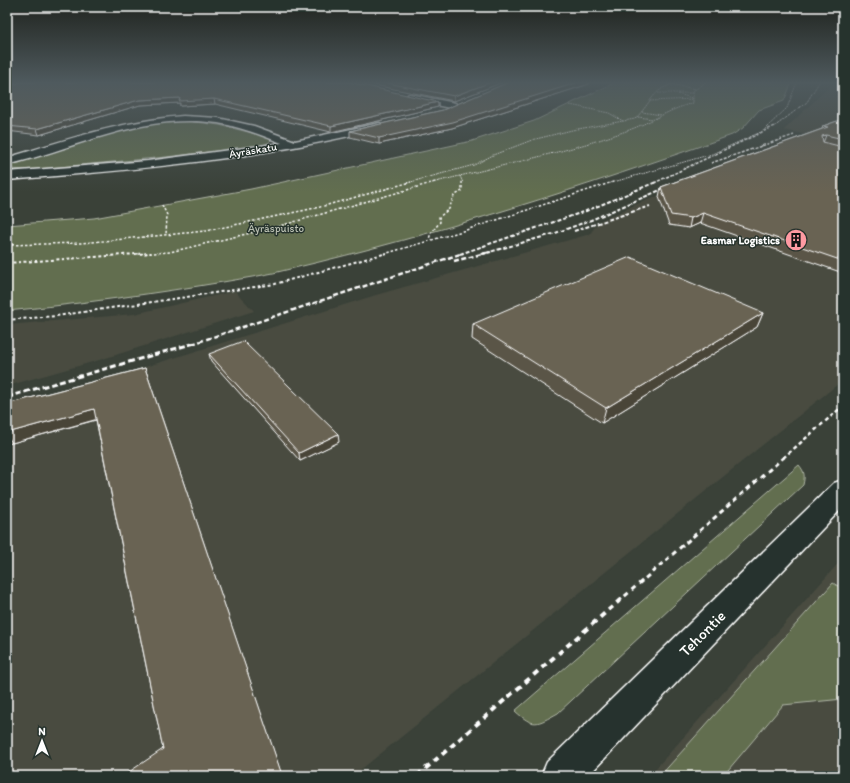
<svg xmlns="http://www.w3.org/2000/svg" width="850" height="783" font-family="Itim,sans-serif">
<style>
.built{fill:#484b40}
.green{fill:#626e4f;stroke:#b0b6a7}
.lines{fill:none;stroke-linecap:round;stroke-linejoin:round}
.street-casing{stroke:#fff;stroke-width:3}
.secondary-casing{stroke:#fff;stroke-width:3}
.path-far5{stroke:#fff;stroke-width:1;stroke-dasharray:1.5 1;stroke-linecap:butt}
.path-far4{stroke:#fff;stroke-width:1.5;stroke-dasharray:2.5 2;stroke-linecap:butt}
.path-far3{stroke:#fff;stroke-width:2;stroke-dasharray:3 2.5;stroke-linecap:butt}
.path-far2{stroke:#fff;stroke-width:2.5;stroke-dasharray:4 3;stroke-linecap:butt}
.path-far1{stroke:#fff;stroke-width:3;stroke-dasharray:5 4;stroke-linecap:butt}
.path{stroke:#fff;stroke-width:4;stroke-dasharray:6 5;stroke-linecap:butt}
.street{fill:#26332d;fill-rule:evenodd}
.secondary{fill:#26332d;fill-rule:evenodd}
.rail-far4{stroke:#fff;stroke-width:1;stroke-dasharray:2.5 1;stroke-linecap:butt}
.rail-far3{stroke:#fff;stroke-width:1.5;stroke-dasharray:3 1.5;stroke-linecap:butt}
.rail-far2{stroke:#fff;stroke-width:2;stroke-dasharray:4 2;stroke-linecap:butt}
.rail-far1{stroke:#fff;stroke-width:2.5;stroke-dasharray:5 2.5;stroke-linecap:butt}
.rail{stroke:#fff;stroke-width:3;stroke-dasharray:6 3;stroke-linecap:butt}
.wall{fill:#5a5547;stroke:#fff}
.shaded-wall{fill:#4a4539;stroke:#fff}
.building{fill:#696352;stroke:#fff}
.labels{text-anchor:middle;stroke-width:3;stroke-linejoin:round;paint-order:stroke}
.far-street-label{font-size:11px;fill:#fff;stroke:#26332d}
.far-park-label{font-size:11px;fill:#b8beb0;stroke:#26332d}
.far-poi-label{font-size:11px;font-weight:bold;fill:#fff;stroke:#26332d;text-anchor:end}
.near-street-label{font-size:16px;fill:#fff;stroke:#26332d}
</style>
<rect width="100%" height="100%" fill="#3a4138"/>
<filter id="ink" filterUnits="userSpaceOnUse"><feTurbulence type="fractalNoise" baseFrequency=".025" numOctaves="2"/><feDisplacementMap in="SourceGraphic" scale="8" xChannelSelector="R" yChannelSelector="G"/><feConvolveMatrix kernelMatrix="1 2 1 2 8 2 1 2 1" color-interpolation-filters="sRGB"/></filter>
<g filter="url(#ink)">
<g class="built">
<polygon points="834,82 843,82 843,380 353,776 7,776 7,410 376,295 590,234 598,222 637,204 812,136 784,130"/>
<polygon points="235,291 254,311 103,359 7,386 7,325 134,314"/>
<polygon points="843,558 843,776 649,776"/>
</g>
<g class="green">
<path d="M616,82H792L784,101L759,110L743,128L732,135C587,186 439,234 290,269C268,275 245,278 223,282C151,294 79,304 7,311V225L94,218L251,189L472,141L534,121Z"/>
<polygon points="188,121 219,125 265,136 270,138 271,140 268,143 258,146 166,157 27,170 9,169 11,165 21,161 129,128 154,122"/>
<path d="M799,465C805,472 805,476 803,485L558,713C536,725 534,728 515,711Z"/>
<polygon points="833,583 843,589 843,699 783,705 723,776 660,776"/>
</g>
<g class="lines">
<g class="street-casing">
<g id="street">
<polygon points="409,94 455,103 459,106 455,109 406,99 405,97"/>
<path d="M183,116L218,118L254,126L295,141L380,123L385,126L383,128C260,159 134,170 7,180V172L148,161L282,143C261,135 241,127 218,123C144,112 77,148 7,165V158C65,140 122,121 183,116Z"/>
</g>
</g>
<g class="secondary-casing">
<polygon id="secondary" points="843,480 843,507 588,776 541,776 547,762 834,483"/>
</g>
<g class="path-far5">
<polyline points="659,82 696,89"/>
<polyline points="658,93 693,93"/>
<polyline points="678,94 692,98"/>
<polyline points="650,101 693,99"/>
<polyline points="570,105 609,113 623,121"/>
<polyline points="642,112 661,115"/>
<polyline points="638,117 653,119"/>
<polyline points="460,176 463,183"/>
<path d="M407,183L474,165L493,155L532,140L572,130L635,119C654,100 652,86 684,82"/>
<path d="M432,183C497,166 565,153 629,130C651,122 670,109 693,103V91L706,82"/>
<polyline points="610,183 712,154 763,131 787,108 797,82"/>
</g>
<g class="path-far4">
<polyline points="162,205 167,215 166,235"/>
<polyline points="428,242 431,233 440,222 439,217 449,209 454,196 462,191 462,182"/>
<polyline points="7,245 82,243 206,231 320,207 411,182"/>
<polyline points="136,254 170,252 276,227 435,182"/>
<polyline points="384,254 466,230 613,182"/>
</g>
<g class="path-far3">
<polyline points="7,263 151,253"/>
<polyline points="7,320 56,316 275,284 387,253"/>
</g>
<polyline class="path-far2" points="783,458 843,406"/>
<polyline class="path-far1" points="618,602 784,457"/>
<polyline class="path" points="417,776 619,601"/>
<use href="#street" class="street"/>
<use href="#secondary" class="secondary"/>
<polyline class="rail-far4" points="774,127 807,102 819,82"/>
<g class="rail-far3">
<polyline points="711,163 794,135"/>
<polyline points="654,183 775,126"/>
</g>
<g class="rail-far2">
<polyline points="574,231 650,206"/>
<polyline points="486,253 553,234 591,220 672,185"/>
<polyline points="460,254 586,211 656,182"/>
<polyline points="482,254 491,252"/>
</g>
<g class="rail-far1">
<polyline points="454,261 486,253"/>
<polyline points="192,344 463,253"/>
</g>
<polyline class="rail" points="7,397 195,343"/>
</g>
<g class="wall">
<polygon points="359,82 503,82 454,101"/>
<polygon points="509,82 589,82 589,84 452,128 379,144 350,137 350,131 443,110"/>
<polygon points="7,88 438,102 438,107 331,132 215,104 180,106 180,103 140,105 39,135 7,131"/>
<polygon points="843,119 843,273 700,223 689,228 669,225 659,197 661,187 822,129 823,126"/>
<polygon points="763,313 757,327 602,423 472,339 473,324"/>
<polygon points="209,354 339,442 300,461 211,361"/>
<polygon points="145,368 163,749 96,420 12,443 7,444 7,404"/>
</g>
<g class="shaded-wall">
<polygon points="7,82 16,82 7,87"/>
<polygon points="491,82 503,82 454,101 454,96"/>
<polygon points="579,82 589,82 589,84 452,128 379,144 379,138"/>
<polygon points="180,98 214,99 215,104 180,106 180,103 140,105 39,135 37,129 139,100"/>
<polygon points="438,102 438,107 331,132 331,126"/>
<polygon points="826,135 823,143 819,144 822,136"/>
<polygon points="703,213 700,223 689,228 691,218"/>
<polygon points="763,313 757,327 602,423 606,408"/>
<polygon points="7,328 11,337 7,345"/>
<polygon points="145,368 282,776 276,776"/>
<polygon points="94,409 98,419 12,443 7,435 7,433"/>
<polygon points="338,434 339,442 300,461 299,453"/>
</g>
<g class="building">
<polygon points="20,82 349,82 438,102 331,126 214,99 179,101 180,98 139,100 37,129 7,126 7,88"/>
<polygon points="382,82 491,82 454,96"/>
<polygon points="509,82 579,82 453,122 379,138 350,131 443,110"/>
<polygon points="843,119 843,139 826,135 822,136 823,142 843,147 843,261 703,213 691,218 671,215 661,187 828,127 823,126"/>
<polygon points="630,257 763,313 606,408 473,324"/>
<polygon points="243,341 338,434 299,453 209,354"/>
<polygon points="145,368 281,772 276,776 123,776 163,749 94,409 7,433 7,404"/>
</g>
</g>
<linearGradient id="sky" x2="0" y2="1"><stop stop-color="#20241f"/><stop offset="0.43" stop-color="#4f5a5e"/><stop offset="1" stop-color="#4f5a5e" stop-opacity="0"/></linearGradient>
<rect width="850" height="192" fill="url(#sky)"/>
<defs>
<g id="building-disc" transform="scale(1.15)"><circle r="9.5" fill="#ff9aa2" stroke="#26332d"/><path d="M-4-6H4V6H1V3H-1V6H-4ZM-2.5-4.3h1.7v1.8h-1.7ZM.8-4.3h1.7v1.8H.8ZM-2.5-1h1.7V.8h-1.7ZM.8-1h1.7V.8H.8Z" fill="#111"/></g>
</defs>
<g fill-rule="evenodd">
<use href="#building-disc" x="796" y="240"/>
</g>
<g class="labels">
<g class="far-street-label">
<text transform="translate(253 150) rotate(-9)" y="4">Äyräskatu</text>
</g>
<g class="far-park-label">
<text x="276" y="232">Äyräspuisto</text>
</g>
<g class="far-poi-label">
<text x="780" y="244">Easmar Logistics</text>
</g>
<g class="near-street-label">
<text transform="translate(702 633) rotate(-45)" y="6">Tehontie</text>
</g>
</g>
<rect width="850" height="783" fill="none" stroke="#26332d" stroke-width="24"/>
<rect x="12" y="12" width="826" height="759" fill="none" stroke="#fff" stroke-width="1.5" filter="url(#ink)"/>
<g transform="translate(42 741)" stroke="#26332d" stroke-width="3" paint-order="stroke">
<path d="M0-3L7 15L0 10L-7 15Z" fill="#ffffff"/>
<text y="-6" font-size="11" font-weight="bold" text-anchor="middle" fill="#ffffff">N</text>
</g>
</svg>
